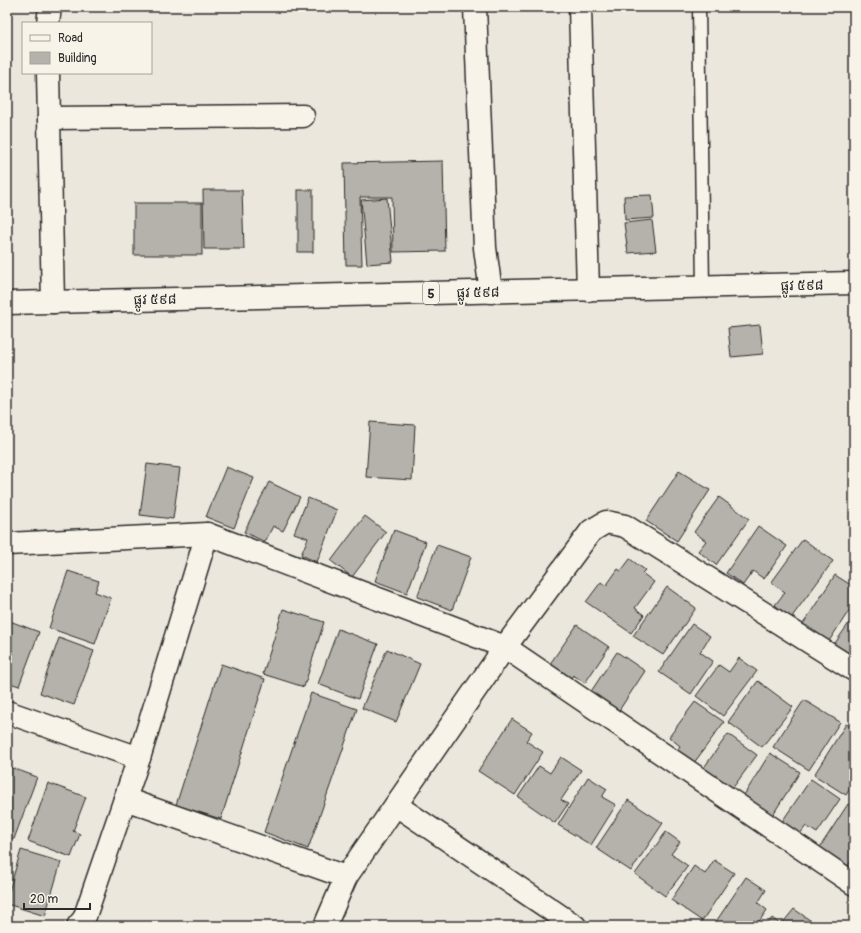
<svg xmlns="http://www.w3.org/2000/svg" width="861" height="933" font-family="Pangolin,'Noto Sans Khmer',sans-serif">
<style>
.building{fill:#b5b2ab;stroke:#2b2b2b}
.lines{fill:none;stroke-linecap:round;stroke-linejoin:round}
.lane-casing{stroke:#2b2b2b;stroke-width:15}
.street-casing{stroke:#2b2b2b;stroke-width:25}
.primary-casing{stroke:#2b2b2b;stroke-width:25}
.lane{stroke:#f7f3e8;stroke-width:12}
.street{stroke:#f7f3e8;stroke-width:22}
.primary{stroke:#f7f3e8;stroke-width:22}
.labels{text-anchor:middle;stroke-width:4;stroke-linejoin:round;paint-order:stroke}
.shield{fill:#f7f3e8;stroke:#686764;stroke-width:1}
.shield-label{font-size:13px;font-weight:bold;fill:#2b2b2b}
.street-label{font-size:14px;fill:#2b2b2b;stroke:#f7f3e8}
</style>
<rect width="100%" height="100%" fill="#ebe7dd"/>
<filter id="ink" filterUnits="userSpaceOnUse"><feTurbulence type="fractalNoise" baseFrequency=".025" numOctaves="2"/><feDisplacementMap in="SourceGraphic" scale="8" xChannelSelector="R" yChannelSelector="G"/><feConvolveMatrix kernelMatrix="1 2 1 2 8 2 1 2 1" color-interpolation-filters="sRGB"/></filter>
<g filter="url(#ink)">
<g class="building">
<polygon points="443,161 445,251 393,252 392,197 360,197 362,265 346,265 344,163"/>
<polygon points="203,190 242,190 244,249 204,249"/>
<rect x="298" y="190" width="15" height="62"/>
<polygon points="652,195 654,218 625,220 624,196"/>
<polygon points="387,198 393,262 367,264 361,200"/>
<rect x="134" y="203" width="68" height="52"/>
<polygon points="652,220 656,251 628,253 624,223"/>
<polygon points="760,325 763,354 731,357 728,328"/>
<polygon points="370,422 415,425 412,480 366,477"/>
<polygon points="147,464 180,468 173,519 140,515"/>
<polygon points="226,467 254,478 234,528 206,517"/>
<polygon points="679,471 710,490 677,541 646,521"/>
<polygon points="269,482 300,497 283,531 273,526 265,542 244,532"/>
<polygon points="719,497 749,519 716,565 698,551 706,541 694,532"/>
<polygon points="308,498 337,510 317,562 301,555 308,538 294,533"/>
<polygon points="365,516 386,532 352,577 331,561"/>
<polygon points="758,526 787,546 764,579 753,571 743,585 726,573"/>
<polygon points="394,530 426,542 407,593 375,581"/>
<polygon points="803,539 833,561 791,618 775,605 785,592 771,583"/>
<polygon points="437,545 471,557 452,610 417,597"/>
<polygon points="630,559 645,570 642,573 654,582 635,608 644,615 631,633 586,602 601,582 606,586 618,569 621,571"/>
<polygon points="68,571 99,581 95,592 111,598 95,644 49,628"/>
<polygon points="835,575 854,587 854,603 829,641 803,624"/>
<polygon points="667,587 696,608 663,655 633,636"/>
<polygon points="283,609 324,622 304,687 263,674"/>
<polygon points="854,616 854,661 833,646"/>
<polygon points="7,620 39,632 19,686 7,682"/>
<polygon points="692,624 710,636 700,652 713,661 691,694 659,672"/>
<polygon points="577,625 609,647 585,683 573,675 569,682 547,668"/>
<polygon points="338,629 378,644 358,699 318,684"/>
<polygon points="59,638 94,651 74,705 40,693"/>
<polygon points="387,649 420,664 396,722 362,708"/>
<polygon points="617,652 645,671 614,718 586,699"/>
<polygon points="739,658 757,671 723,716 696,696 719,665 729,672"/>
<polygon points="221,664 265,679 221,819 176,805"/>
<polygon points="758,681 793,707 762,747 728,722"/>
<polygon points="311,693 357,709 308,849 264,832"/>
<polygon points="804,700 840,722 809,770 773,747"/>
<polygon points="695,702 724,722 691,767 674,755 680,746 669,737"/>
<polygon points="512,719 532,732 526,741 543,752 515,795 478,771"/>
<polygon points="846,724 854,729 854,782 846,795 814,775"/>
<polygon points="728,734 757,755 729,793 700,773"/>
<polygon points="770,753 800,772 770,819 741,800"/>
<polygon points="561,757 581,770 561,800 568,804 555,823 518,797 539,766 550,773"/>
<polygon points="7,766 37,777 14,839 7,837"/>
<polygon points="588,777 607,789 602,797 616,805 591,845 558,825"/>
<polygon points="811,779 840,799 817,833 806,826 797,838 779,826"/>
<polygon points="48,783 86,797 73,831 80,834 71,857 28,841"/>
<polygon points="628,800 663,823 631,871 596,848"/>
<polygon points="848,804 854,808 854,857 846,869 818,850"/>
<polygon points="666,832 680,842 671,854 688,866 665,896 635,874"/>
<polygon points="21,850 61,862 45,916 7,904 7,898"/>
<polygon points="714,860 734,873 702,921 671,900 694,866 705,874"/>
<polygon points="746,877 766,890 758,903 767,910 756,926 713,926"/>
<polygon points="794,909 814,923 812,926 766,926 772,918 781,925"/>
</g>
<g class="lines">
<g class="lane-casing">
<polyline id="lane" points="699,7 703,287"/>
</g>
<g class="street-casing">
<g id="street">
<polyline points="475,7 485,248 491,292"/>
<polyline points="580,7 588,290"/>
<polyline points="48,23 50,7"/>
<polyline points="48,73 53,302"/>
<polyline points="49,118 303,116"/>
<polyline points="7,544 207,534 505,647 854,884"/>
<polyline points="7,712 139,758"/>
<polyline points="125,799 346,877"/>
<polyline points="396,805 575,926"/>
<polyline points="78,926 84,919 139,758 207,534"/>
<polyline points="325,926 346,877 505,647 591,531 606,522 625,526 854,670"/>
</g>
</g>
<g class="primary-casing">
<polyline id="primary" points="7,303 854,283"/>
</g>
<use href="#lane" class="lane"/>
<use href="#street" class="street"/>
<use href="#primary" class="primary"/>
</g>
</g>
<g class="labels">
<rect class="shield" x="423" y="282" width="16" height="22" rx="3"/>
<g class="shield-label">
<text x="431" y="298">5</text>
</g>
<g class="street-label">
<text transform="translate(802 285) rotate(-1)" y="5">ផ្លូវ ៥៩៨</text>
<text transform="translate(478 292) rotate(-1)" y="5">ផ្លូវ ៥៩៨</text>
<text transform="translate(155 299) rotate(-1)" y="5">ផ្លូវ ៥៩៨</text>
</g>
</g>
<rect width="861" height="933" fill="none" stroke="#f7f3e8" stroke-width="24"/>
<rect x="12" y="12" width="837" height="909" fill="none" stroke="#2b2b2b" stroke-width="1.5" filter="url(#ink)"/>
<rect x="22" y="22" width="130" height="52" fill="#f7f3e8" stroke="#a5a39c"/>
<rect x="30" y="35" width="20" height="6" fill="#f7f3e8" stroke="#a5a39c"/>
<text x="58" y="42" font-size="12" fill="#2b2b2b">Road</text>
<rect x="30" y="52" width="20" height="12" fill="#b5b2ab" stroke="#a5a39c"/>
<text x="58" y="62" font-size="12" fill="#2b2b2b">Building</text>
<path d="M24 903v6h66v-6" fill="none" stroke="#2b2b2b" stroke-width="2"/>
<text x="30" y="903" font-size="12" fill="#2b2b2b" stroke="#f7f3e8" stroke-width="3" paint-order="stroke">20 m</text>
</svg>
